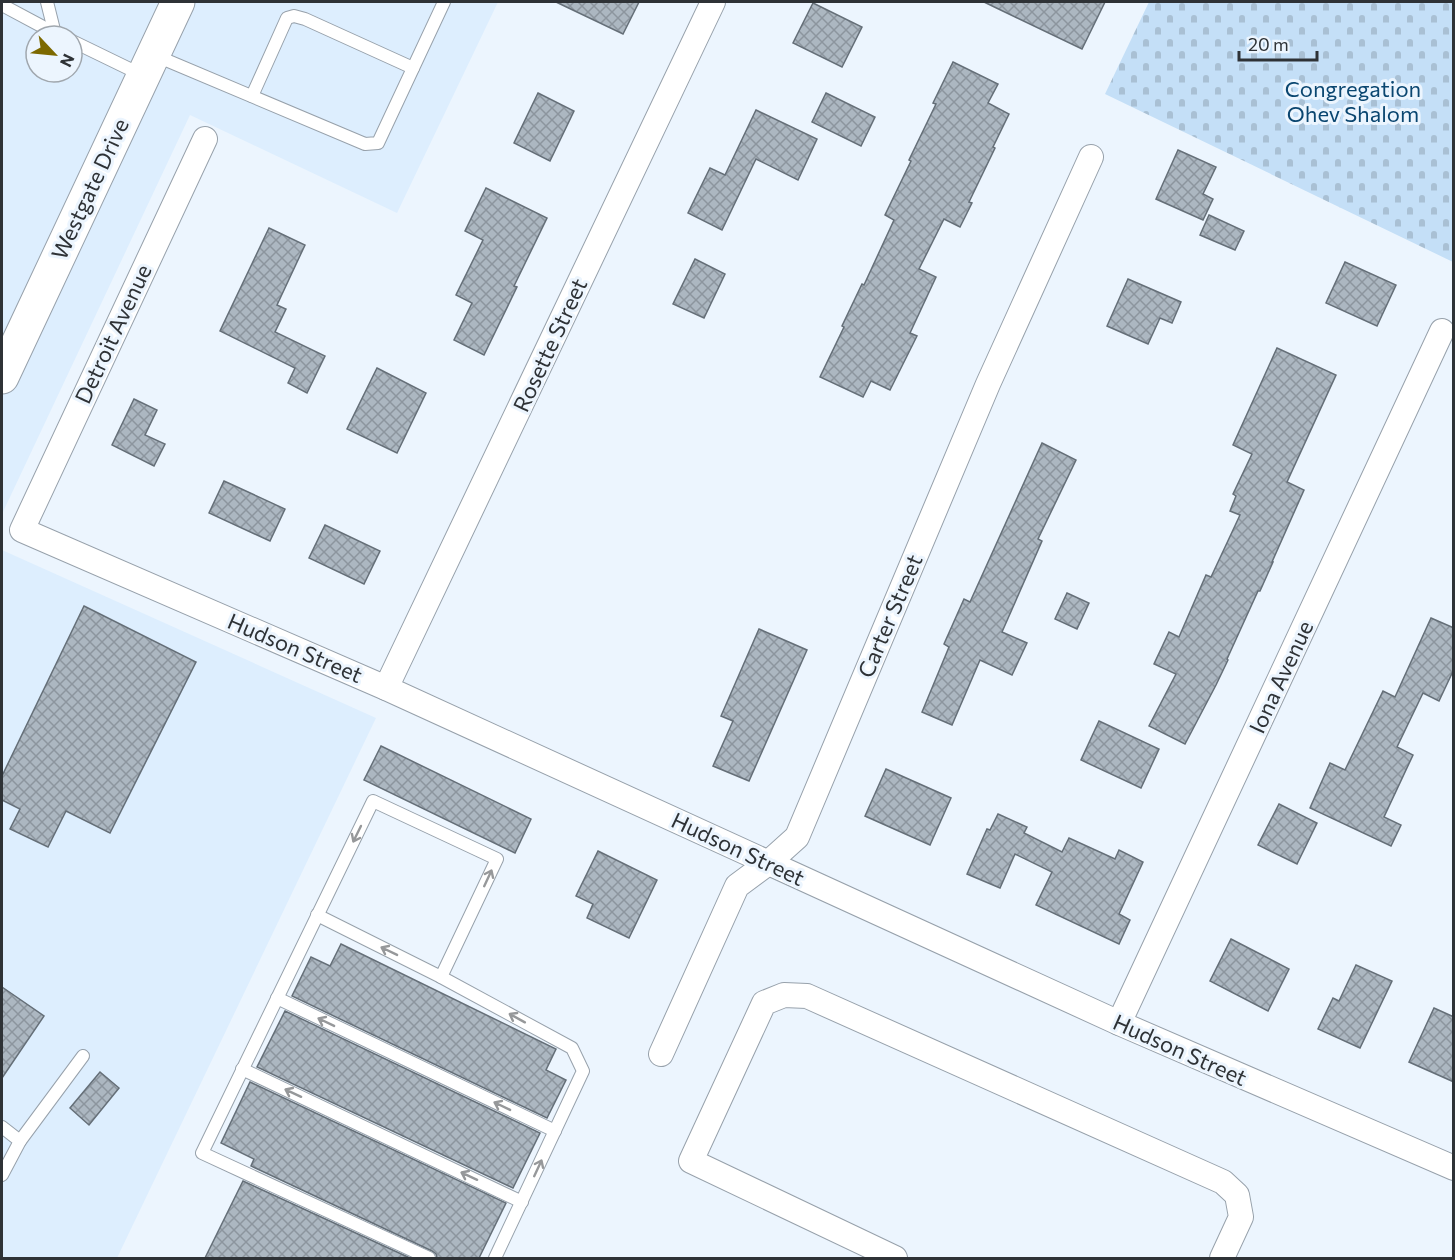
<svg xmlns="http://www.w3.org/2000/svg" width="1455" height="1260" font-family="Commissioner,sans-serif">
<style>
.built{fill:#ddeefe;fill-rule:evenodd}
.cemetery{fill:url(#cemetery-stones)}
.building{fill:url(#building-cross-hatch);stroke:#656f78;stroke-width:1.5}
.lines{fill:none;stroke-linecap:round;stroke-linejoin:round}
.lane-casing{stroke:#97a1ab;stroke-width:14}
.street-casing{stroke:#97a1ab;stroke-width:26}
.secondary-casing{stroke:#97a1ab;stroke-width:35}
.lane{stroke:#fff;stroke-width:12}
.street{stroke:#fff;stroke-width:24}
.secondary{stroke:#fff;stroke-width:33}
.oneway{stroke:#96989a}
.labels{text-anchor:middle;stroke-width:6;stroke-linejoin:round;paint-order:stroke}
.park-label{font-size:22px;fill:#0a4670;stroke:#ecf5fe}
.street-label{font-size:22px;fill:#2e3236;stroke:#ecf5fe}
</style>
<defs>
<pattern id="cemetery-stones" width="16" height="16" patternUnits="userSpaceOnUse" patternTransform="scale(1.5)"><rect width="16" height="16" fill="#c4dff7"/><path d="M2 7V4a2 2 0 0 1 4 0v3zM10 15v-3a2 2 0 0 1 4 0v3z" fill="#a9c0d4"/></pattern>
<pattern id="building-cross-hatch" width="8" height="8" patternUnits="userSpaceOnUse" patternTransform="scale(1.5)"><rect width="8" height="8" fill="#acb7c1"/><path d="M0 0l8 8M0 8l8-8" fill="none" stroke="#8c959e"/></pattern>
</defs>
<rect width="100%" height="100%" fill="#ecf5fe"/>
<g class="built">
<path d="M2,2H498L397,213L190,115L2,514ZM36,36H72V72H36Z"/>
<polygon points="2,550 376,718 117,1258 2,1258"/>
</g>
<polygon class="cemetery" points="1149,2 1453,2 1453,262 1105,94"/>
<g class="building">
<polygon points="556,2 639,2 623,34"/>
<polygon points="984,2 1105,2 1082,49"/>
<polygon points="813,3 862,27 842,67 793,43"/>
<polygon points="953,62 998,84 988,103 1009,114 993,147 995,148 969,202 972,203 960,227 944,219 919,269 936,277 910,333 917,336 890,390 871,381 863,397 820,377 844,327 842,326 862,284 864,285 894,220 885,215 911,161 909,160 936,104 933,103"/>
<polygon points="538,93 574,111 550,161 514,143"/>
<polygon points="826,93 875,117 861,146 812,122"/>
<polygon points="756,110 817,139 798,180 756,159 722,230 688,213 710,168 725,175"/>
<polygon points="1178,150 1216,167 1203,194 1213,199 1203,220 1156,199"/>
<polygon points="486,188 547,218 514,286 517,287 484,355 454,340 472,303 456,295 483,240 465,231"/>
<polygon points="1209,215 1244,231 1235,250 1200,235"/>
<polygon points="269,228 305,245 277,305 286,309 275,332 325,356 307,393 288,383 295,368 220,331"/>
<polygon points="695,259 725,274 704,318 673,304"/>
<polygon points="1345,262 1396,285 1377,326 1326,303"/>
<polygon points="1128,279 1181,302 1172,323 1160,318 1148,344 1107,326"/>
<polygon points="1277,348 1336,375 1287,482 1304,490 1272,562 1273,562 1260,591 1258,591 1227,659 1228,660 1216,685 1185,744 1149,726 1176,674 1154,664 1169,632 1179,637 1206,575 1211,577 1240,515 1230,511 1236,496 1233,494 1252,454 1233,445"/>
<polygon points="377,368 426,393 397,453 347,429"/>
<polygon points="134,399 157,410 145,435 165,444 154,466 112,445"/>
<polygon points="1042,443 1076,460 1038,539 1042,541 1002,632 1027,643 1012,675 980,660 952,725 922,712 949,647 944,644 964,599 970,602"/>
<polygon points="224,481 285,509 270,541 209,513"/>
<polygon points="325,525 380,551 364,584 309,558"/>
<polygon points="1067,593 1089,603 1077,629 1055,619"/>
<polygon points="84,606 196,662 110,833 66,811 48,847 10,829 20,809 2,800 2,776"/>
<polygon points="1431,618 1454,628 1454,669 1439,701 1423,693 1397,747 1413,755 1384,817 1401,825 1391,846 1310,808 1330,763 1345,770 1383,691 1395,697"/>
<polygon points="759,629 807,650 749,781 713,766 733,721 721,716"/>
<polygon points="1099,721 1159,749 1141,788 1081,760"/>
<polygon points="381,746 531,819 515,853 364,780"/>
<polygon points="886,769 951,798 930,845 865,816"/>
<polygon points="1279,804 1317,823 1297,864 1258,845"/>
<polygon points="998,814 1027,827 1024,833 1062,852 1069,838 1115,859 1119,850 1143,862 1119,914 1130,920 1119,944 1036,905 1052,872 1015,854 1000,888 967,874 987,829 990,830"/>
<polygon points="598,851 657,880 629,938 587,918 593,904 576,896"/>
<polygon points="1231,939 1289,969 1268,1011 1210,981"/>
<polygon points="341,944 556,1049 546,1070 566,1080 547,1118 292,996 311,957 330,966"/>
<polygon points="1356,965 1392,981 1360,1048 1318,1029 1333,998 1339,1001"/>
<polygon points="2,987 44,1016 2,1078"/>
<polygon points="1434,1008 1454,1017 1454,1082 1409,1062"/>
<polygon points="285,1011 540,1133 513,1188 257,1067"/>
<polygon points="100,1072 119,1088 89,1125 70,1108"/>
<polygon points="250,1082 506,1203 479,1258 437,1258 436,1254 432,1251 251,1166 254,1159 221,1143"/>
<polygon points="243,1181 410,1258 205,1258"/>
</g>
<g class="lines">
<g class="lane-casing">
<g id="lane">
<polyline points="47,2 55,34"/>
<polyline points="2,5 60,36"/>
<polyline points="72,41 142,75"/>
<polyline points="154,55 365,144 378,143 444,2"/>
<polyline points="252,96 287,18 294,16 305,19 413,68"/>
<polyline points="317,915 441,977"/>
<polyline points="277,998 555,1131"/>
<polyline points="242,1069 522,1202"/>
<polyline points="2,1127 20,1141 2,1175"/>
<polyline points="20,1141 83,1056"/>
<polyline points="429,1258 202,1153 373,801 497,859 441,977 572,1048 583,1071 495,1258"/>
</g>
</g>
<g class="street-casing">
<g id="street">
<polyline points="205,139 22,530 386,688 1119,1023 1454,1168"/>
<polyline points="386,688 713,2"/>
<polyline points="1119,1023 1442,331"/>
<polyline points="661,1054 737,886 768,863 797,837 988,384 1091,157"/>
<polyline points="895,1258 691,1161 764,1003 784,995 807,996 1223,1182 1237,1195 1241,1217 1222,1258"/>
</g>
</g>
<g class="secondary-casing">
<polyline id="secondary" points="2,377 178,2"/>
</g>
<use href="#lane" class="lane"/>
<use href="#street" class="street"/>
<use href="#secondary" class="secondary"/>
</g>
<defs><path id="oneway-shaft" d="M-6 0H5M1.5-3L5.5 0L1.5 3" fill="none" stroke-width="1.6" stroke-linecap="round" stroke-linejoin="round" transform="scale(1.5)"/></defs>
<g class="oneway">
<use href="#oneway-shaft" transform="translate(357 834) rotate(116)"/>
<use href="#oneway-shaft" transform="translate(488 878) rotate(-65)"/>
<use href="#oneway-shaft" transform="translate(389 951) rotate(-154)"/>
<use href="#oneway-shaft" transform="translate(517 1018) rotate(-151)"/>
<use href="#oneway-shaft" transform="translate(326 1022) rotate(-154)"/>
<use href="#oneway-shaft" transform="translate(293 1093) rotate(-155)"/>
<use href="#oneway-shaft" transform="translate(502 1106) rotate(-154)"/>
<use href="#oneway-shaft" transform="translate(538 1168) rotate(-65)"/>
<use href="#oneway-shaft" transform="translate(469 1176) rotate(-155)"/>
</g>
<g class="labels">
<g class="park-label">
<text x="1353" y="97">Congregation<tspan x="1353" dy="25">Ohev Shalom</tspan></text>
</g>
<g class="street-label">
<text transform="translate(90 189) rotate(-65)" y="8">Westgate Drive</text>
<text transform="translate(113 334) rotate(-65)" y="8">Detroit Avenue</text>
<text transform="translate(550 345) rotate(-65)" y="8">Rosette Street</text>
<text transform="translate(890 616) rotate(-67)" y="8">Carter Street</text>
<text transform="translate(295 648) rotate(23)" y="8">Hudson Street</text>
<text transform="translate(1281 677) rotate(-65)" y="8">Iona Avenue</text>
<text transform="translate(738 849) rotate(25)" y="8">Hudson Street</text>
<text transform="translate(1180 1050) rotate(24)" y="8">Hudson Street</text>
</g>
</g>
<rect width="1455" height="1260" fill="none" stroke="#2e3236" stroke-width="6"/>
<g transform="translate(54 54) rotate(116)"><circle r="28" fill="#ecf5fe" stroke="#a0a7ae" stroke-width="1.5"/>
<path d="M0-4.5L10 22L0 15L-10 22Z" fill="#7d6900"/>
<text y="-9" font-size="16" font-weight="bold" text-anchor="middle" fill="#2e3236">N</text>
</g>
<path d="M1239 51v9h78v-9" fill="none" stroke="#2e3236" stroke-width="3"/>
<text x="1248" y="51" font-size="18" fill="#2e3236" stroke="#ecf5fe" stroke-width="4.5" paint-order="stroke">20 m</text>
</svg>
